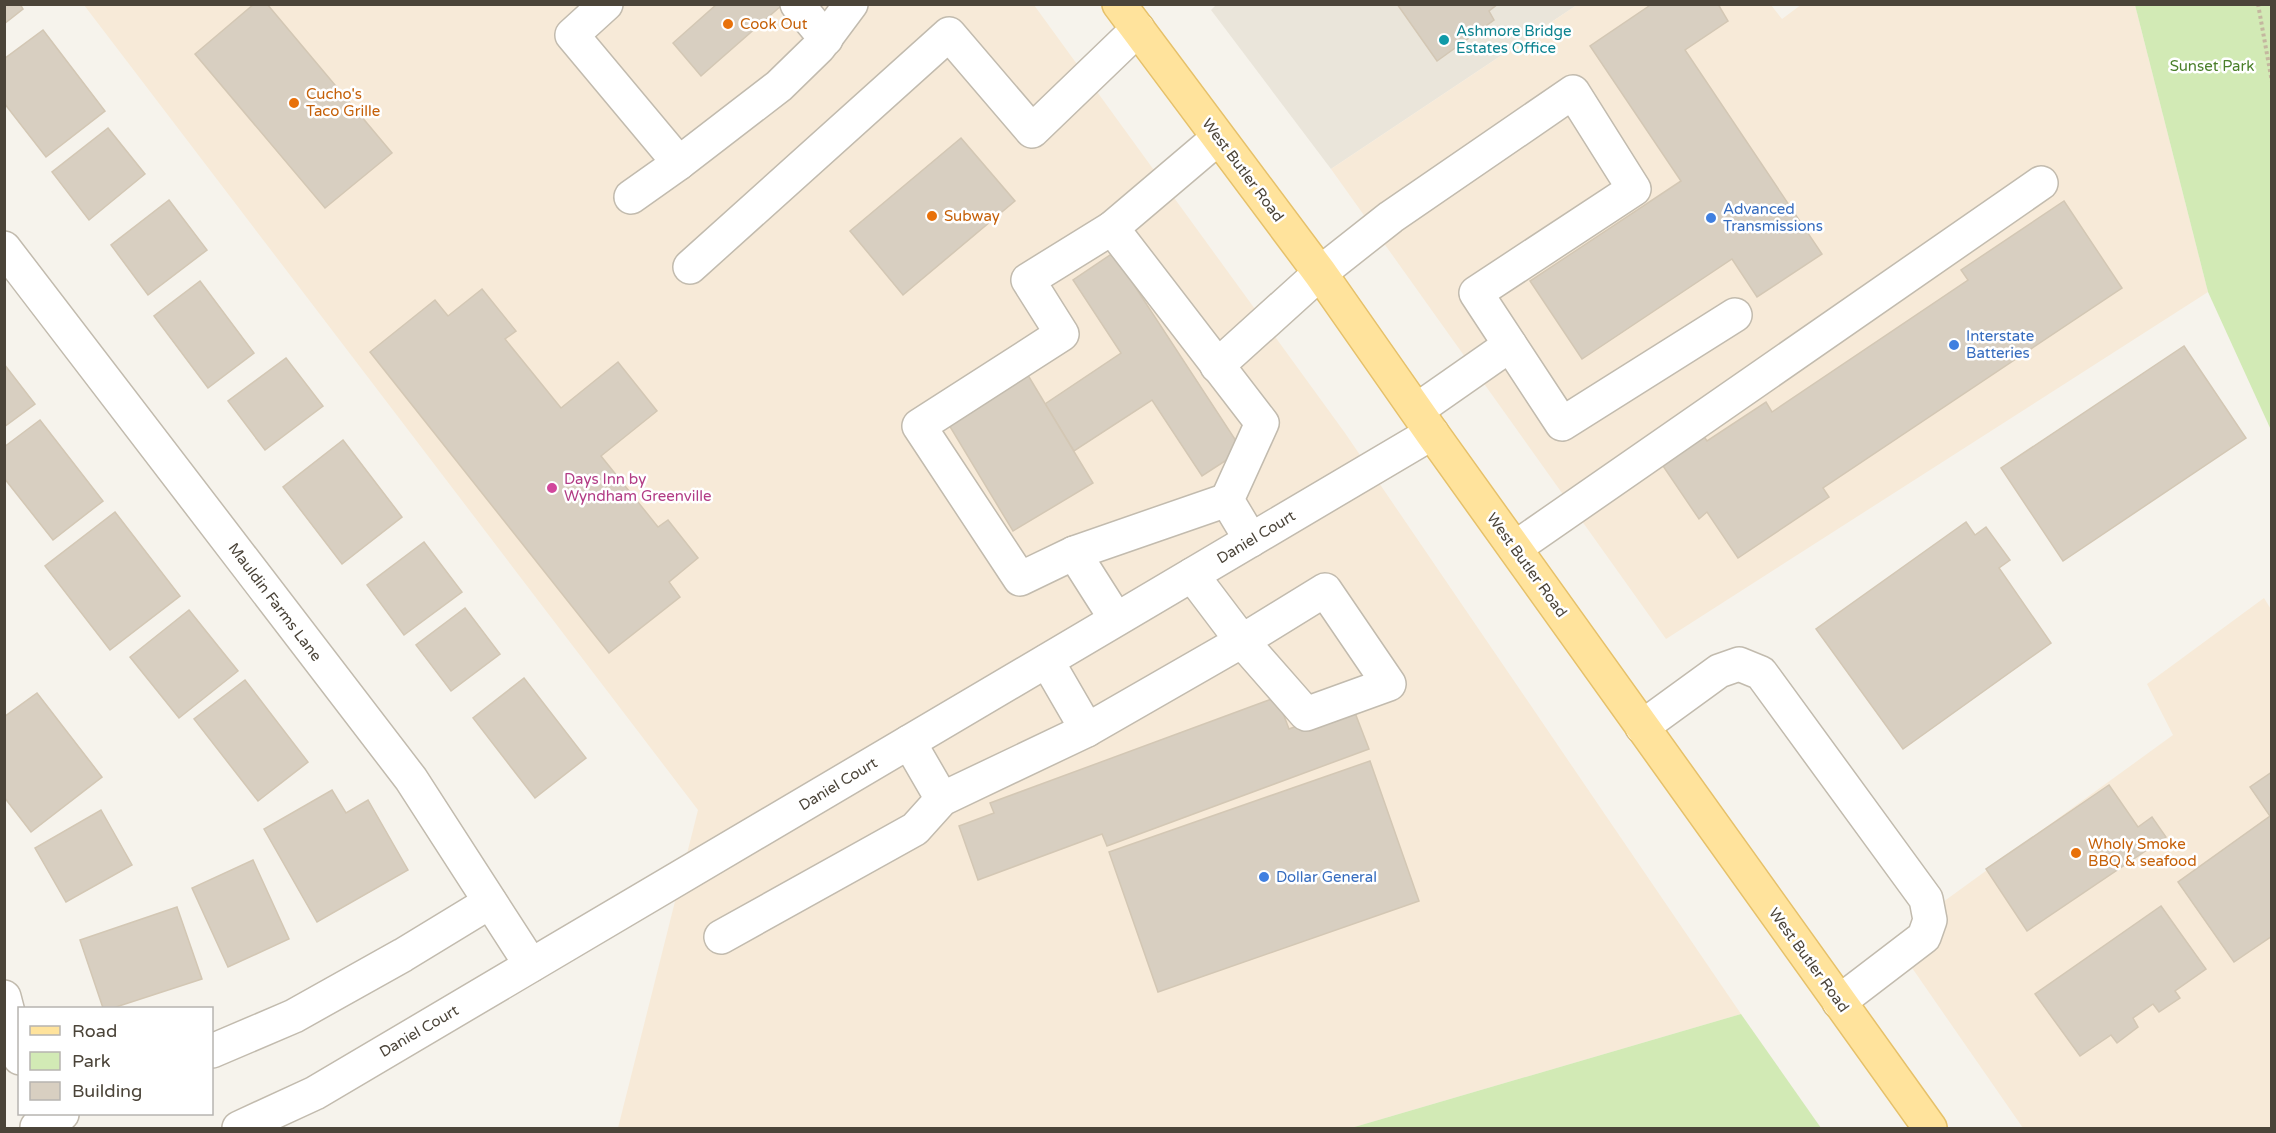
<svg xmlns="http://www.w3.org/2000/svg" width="2276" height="1133" font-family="'Varela Round',sans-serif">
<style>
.residential{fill:#eae5da}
.commercial{fill:#f7ead8}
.green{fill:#d2eab5}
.building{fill:#d8cfc1;stroke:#d3c7b4;stroke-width:1.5}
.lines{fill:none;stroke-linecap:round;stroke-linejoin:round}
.minor-casing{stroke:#c2bbae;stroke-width:36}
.major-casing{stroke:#e6c16a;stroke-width:36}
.path{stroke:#c4b79f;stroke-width:4;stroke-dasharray:3 3;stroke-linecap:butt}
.minor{stroke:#fff;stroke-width:33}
.major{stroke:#ffe39c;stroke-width:33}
.food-dot{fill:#e8710a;stroke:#fff;stroke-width:2}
.culture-dot{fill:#0f9aa8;stroke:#fff;stroke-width:2}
.shop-dot{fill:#3f7fe0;stroke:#fff;stroke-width:2}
.hotel-dot{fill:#d1479c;stroke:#fff;stroke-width:2}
.labels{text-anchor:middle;stroke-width:5;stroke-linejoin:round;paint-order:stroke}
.food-label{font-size:15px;fill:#c56008;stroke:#fff;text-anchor:start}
.culture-label{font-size:15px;fill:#0d838f;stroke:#fff;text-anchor:start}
.park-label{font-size:15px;fill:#4a7f2a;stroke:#fff}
.street-label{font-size:15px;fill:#4b4439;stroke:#fff}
.shop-label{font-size:15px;fill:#366cbe;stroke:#fff;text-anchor:start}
.hotel-label{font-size:15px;fill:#b23c85;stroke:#fff;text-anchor:start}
</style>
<rect width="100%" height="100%" fill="#f6f3ec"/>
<polygon class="residential" points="1217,4 1577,5 1331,169 1211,10"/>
<g class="commercial">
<polygon points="1802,4 2135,5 2208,292 1666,639 1331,169 1577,5 1771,5 1782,19"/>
<polygon points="84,5 1034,5 1345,433 1741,1014 1351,1128 618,1128 698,810"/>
<polygon points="2264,598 2272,611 2271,1128 2023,1128 1892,939 2173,735 2147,684"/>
</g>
<g class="green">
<polygon points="2135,5 2271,5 2271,430 2208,292"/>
<polygon points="1741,1014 1821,1128 1351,1128"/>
</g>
<g class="building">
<polygon points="4,4 20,4 23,9 4,24"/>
<polygon points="254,4 267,4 392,153 325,208 195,54"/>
<polygon points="717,4 782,5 701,76 673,43"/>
<polygon points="1397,4 1498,4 1489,11 1494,20 1437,61"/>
<polygon points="1652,4 1718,4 1728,21 1685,50 1822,254 1757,297 1732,259 1582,359 1530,281 1681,181 1590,46"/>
<polygon points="43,30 105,111 46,157 4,103 4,59"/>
<polygon points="108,128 145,174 89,220 52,172"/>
<polygon points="961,138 1015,201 903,295 850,231"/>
<polygon points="169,200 207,250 148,295 111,245"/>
<polygon points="2064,201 2122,288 1823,488 1829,497 1738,558 1707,512 1699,519 1661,463 1703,435 1707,441 1766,402 1772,412 1968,280 1961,270"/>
<polygon points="1113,253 1242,450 1202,476 1152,400 1074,451 1045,404 1121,353 1073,280"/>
<polygon points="200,281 254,353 208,388 154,316"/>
<polygon points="482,289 516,331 505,339 561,408 618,362 657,411 601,456 658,527 668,520 698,558 669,582 680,597 609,653 370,352 435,300 448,316"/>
<polygon points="2184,346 2246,438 2063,561 2001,468"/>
<polygon points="286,358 323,406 265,450 228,401"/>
<polygon points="4,364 35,404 4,427"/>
<polygon points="1026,372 1093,483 1013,531 946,420"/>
<polygon points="40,420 103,501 53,540 4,478 4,447"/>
<polygon points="343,440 402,517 342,564 283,487"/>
<polygon points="115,512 180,596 110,650 45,566"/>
<polygon points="1966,522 1975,535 1986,527 2010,560 1999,568 2051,643 1903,749 1816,629"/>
<polygon points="424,542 462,592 404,635 367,585"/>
<polygon points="465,608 500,654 451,691 416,645"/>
<polygon points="189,610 238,671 179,718 130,657"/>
<polygon points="524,678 586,758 535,798 473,718"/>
<polygon points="245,680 308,762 258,801 194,719"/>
<polygon points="37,693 102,777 31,832 4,797 4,717"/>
<polygon points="1277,697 1289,729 1352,705 1369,749 1107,846 1102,834 978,880 959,826 994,813 990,803"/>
<polygon points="1370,761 1419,901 1158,992 1109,852"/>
<polygon points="2272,772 2272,936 2234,962 2178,882 2270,816 2250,787"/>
<polygon points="2109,785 2138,827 2152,817 2166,837 2027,931 1986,869"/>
<polygon points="332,790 346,813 368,800 408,870 317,922 264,829"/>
<polygon points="101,810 132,865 66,902 35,848"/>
<polygon points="253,860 289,939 228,967 192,888"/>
<polygon points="2161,906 2206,969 2175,991 2180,998 2159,1012 2153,1004 2133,1018 2138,1027 2117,1043 2111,1035 2080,1056 2035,994"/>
<polygon points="177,907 202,979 113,1008 103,1008 80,940"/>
</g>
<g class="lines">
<g class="minor-casing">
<g id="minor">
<polyline points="606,4 572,35 679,163 779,86 819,47 851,4"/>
<polyline points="797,4 826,39"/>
<polyline points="1218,138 1112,228 1262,423 1227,500 1251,540"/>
<polyline points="631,197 679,163"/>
<polyline points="1112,228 1028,280 1062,334 919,426 1020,579 1074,553 1116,619"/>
<polyline points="4,248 411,779 531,965"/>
<polyline points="690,267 949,34 1032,131 1138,29"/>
<polyline points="1217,366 1320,273 1391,217 1573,92 1634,189 1476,293 1562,424 1735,315"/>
<polyline points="1417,410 1510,345"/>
<polyline points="1515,548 2041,183"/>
<polyline points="1074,553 1227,500"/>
<polyline points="1047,661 1087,730"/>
<polyline points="1642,727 1719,671 1739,664 1761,673 1926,899 1930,920 1924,937 1839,1002"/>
<polyline points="909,742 942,799"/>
<polyline points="721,937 915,829 942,799 1087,730 1242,641 1306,714 1389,684 1325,590 1242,641 1192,575"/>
<polyline points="4,997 20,1058"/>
<polyline points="212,1051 294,1016 403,955 490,902"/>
<polyline points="37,1127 62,1114"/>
<polyline points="239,1128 315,1093 1432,433"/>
</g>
</g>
<g class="major-casing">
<polyline id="major" points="1119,4 1320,273 1432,433 1930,1128"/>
</g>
<polyline class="path" points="2258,4 2272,82"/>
<use href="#minor" class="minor"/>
<use href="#major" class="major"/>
</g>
<g class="food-dot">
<circle cx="728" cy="24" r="6"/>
<circle cx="294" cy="103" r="6"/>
<circle cx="932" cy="216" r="6"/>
<circle cx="2076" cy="853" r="6"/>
</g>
<circle class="culture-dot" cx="1444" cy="40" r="6"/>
<g class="shop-dot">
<circle cx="1711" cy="218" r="6"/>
<circle cx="1954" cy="345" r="6"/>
<circle cx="1264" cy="877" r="6"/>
</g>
<circle class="hotel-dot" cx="552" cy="488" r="6"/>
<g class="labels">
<g class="food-label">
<text x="740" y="29">Cook Out</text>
<text x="306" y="99">Cucho's<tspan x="306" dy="17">Taco Grille</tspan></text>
<text x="944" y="221">Subway</text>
<text x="2088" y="849">Wholy Smoke<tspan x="2088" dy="17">BBQ &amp; seafood</tspan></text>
</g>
<g class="culture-label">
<text x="1456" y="36">Ashmore Bridge<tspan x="1456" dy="17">Estates Office</tspan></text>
</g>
<g class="park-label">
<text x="2212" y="71">Sunset Park</text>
</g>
<g class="street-label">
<text transform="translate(1243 170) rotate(53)" y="5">West Butler Road</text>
<text transform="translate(1256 537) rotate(-31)" y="5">Daniel Court</text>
<text transform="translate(1527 565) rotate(54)" y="5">West Butler Road</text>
<text transform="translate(275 602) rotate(53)" y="5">Mauldin Farms Lane</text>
<text transform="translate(838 784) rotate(-31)" y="5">Daniel Court</text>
<text transform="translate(1809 960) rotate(54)" y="5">West Butler Road</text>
<text transform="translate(419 1031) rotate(-30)" y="5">Daniel Court</text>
</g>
<g class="shop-label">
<text x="1723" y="214">Advanced<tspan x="1723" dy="17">Transmissions</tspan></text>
<text x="1966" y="341">Interstate<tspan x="1966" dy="17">Batteries</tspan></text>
<text x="1276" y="882">Dollar General</text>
</g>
<g class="hotel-label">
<text x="564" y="484">Days Inn by<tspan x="564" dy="17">Wyndham Greenville</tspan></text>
</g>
</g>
<rect width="2276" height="1133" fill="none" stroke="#4b4439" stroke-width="12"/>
<rect x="18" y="1007" width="195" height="108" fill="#ffffff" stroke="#b7b4b0" stroke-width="1.5"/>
<rect x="30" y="1026" width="30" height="9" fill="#ffe39c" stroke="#b7b4b0" stroke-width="1.5"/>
<text x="72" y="1037" font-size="18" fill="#4b4439">Road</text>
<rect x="30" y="1052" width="30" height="18" fill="#d2eab5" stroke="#b7b4b0" stroke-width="1.5"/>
<text x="72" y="1067" font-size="18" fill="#4b4439">Park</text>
<rect x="30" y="1082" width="30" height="18" fill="#d8cfc1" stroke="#b7b4b0" stroke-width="1.5"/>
<text x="72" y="1097" font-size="18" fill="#4b4439">Building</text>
</svg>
